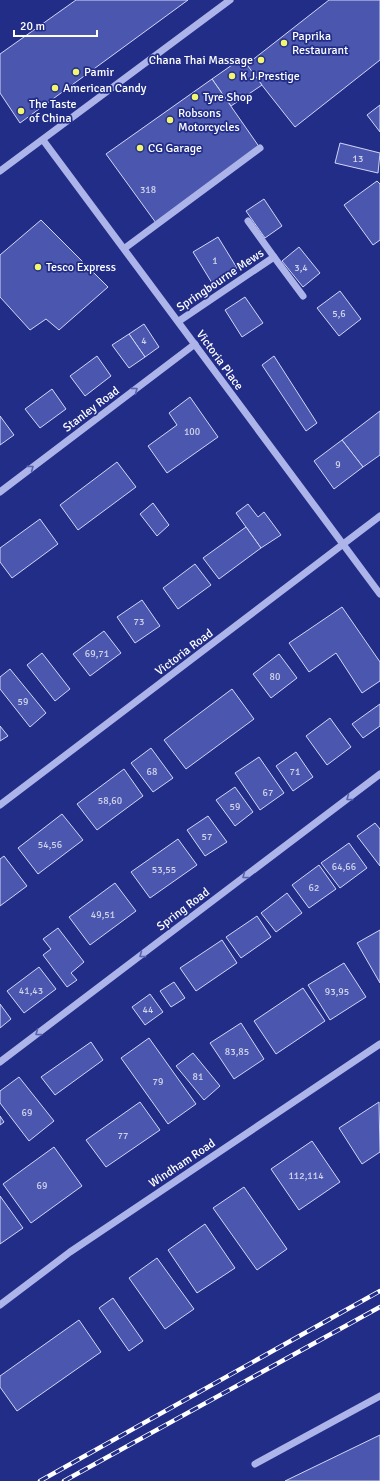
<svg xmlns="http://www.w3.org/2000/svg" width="380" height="1481" font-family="Signika,sans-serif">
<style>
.building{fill:#4b57af;stroke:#d1d6f7}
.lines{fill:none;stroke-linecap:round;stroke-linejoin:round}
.minor{stroke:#acb4ea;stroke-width:7}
.rail-casing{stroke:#fff;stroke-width:4.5}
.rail{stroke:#222d87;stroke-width:3;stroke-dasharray:9;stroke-linecap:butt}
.oneway{stroke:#5963af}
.poi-dot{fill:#f1f66e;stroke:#222d87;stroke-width:1.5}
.labels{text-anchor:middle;stroke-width:3.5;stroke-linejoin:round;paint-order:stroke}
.number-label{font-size:10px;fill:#d2d5eb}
.poi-label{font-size:12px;fill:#fff;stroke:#222d87;text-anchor:start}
.street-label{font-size:12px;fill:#fff;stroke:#222d87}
</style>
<rect width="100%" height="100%" fill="#222d87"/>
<g class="building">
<polygon points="76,0 188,0 20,123 0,93 0,54"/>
<polygon points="329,0 380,0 380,60 295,127 246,65"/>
<polygon points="242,58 262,85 231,106 212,79"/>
<polygon points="212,79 260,148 156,223 106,154"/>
<polygon points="380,105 380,132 367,115"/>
<polygon points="340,143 380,153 378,173 335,163"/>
<polygon points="377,181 380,184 380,240 373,245 344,205"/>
<polygon points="264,199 282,226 265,238 246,211"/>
<polygon points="41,220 108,287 59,330 46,319 30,330 0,297 0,255"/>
<polygon points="218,237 237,268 212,283 193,252"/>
<polygon points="299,247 320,273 303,287 282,261"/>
<polygon points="340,291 361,319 339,336 317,308"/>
<polygon points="245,297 263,323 242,337 225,310"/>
<polygon points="144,324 159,347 145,357 129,334"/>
<polygon points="129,334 145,357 129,368 112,345"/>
<polygon points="97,356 111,376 85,396 70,376"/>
<polygon points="274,356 317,423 306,431 262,365"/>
<polygon points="52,389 66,409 40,428 25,409"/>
<polygon points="190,397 218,437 167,473 148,446 177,425 169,413"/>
<polygon points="380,411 380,455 363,467 342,440"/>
<polygon points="0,416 14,435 0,445"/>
<polygon points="342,440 363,467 334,489 314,461"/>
<polygon points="117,462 136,487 78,530 60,505"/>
<polygon points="153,503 169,525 157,536 140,514"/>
<polygon points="248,504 258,517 264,512 281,535 261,548 236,513"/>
<polygon points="40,519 58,544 12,578 0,562 0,548"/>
<polygon points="246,527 261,548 219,579 203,558"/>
<polygon points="195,564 211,585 178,609 163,588"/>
<polygon points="142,600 160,626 135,643 117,617"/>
<polygon points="342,607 380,662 380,681 362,693 336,653 309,672 289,643"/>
<polygon points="104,631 121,653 90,676 73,654"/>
<polygon points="42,653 70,689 55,701 27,665"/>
<polygon points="279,654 297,678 271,698 253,674"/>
<polygon points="10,669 46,713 30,727 0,689 0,677"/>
<polygon points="232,689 254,719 186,769 164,740"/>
<polygon points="380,704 380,726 363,738 352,724"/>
<polygon points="330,718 351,747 327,765 306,736"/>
<polygon points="0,726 8,736 0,741"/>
<polygon points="151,748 173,778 153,792 131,763"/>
<polygon points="296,752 313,777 293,791 276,766"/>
<polygon points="259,757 284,793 260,810 235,773"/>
<polygon points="124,769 143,796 97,830 77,804"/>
<polygon points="235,787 253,812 235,826 216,800"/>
<polygon points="62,814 83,840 38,874 18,848"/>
<polygon points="208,816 227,842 205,856 187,830"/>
<polygon points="375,823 380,829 380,866 357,836"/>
<polygon points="178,839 197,865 150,898 131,872"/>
<polygon points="349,843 367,868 340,888 321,863"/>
<polygon points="4,856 27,886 0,906 0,859"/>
<polygon points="319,865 336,889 309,908 292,885"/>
<polygon points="115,883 136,911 90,945 69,917"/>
<polygon points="287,893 302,913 276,932 261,913"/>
<polygon points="257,916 271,937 241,958 226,937"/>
<polygon points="58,928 84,962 71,973 77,980 67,987 43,955 51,949 43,939"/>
<polygon points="380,930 380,983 357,943"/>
<polygon points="222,940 237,963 196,991 180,968"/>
<polygon points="344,963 366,997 330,1020 308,985"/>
<polygon points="39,967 56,989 24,1013 7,991"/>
<polygon points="174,982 185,998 171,1007 160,991"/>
<polygon points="303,988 325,1021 276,1054 254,1021"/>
<polygon points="150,994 163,1012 145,1025 132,1007"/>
<polygon points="0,1004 11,1019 0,1028"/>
<polygon points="241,1023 264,1059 234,1079 210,1043"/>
<polygon points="149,1038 196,1104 168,1124 121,1058"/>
<polygon points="91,1042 103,1060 55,1095 41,1077"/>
<polygon points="193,1053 220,1086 204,1100 176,1066"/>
<polygon points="19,1077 54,1121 29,1141 0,1103 0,1091"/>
<polygon points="140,1102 160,1130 106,1167 86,1140"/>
<polygon points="379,1102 380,1152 362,1164 339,1128"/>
<polygon points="0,1116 4,1122 0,1125"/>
<polygon points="312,1141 340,1182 299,1210 271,1169"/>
<polygon points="54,1147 82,1186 31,1223 3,1184"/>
<polygon points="244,1187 287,1249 257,1270 213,1208"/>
<polygon points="0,1196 23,1228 0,1244"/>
<polygon points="205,1224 235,1268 197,1293 168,1250"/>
<polygon points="157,1258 194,1309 165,1329 129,1278"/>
<polygon points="113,1298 143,1341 129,1351 99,1308"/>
<polygon points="79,1320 101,1352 17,1411 0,1387 0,1376"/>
<polygon points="380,1435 380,1481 285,1481"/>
</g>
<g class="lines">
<g class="minor">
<polyline points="43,140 380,594"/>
<polyline points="0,171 230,0"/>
<polyline points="125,248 260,148"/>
<polyline points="274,257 303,296"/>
<polyline points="179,321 274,257 248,221"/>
<polyline points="0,492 195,344"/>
<polyline points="0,805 380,516"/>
<polyline points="0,1062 380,774"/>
<polyline points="0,1305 70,1252 380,1044"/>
<polyline points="255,1464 380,1396"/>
</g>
<g class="rail-casing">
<g id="rail">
<polyline points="40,1481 380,1291"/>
<polyline points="64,1481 380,1307"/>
</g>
</g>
<use href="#rail" class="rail"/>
</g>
<defs><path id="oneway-chevron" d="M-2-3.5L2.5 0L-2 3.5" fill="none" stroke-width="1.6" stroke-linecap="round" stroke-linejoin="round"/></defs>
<g class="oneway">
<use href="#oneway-chevron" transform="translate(135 390) rotate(-37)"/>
<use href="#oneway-chevron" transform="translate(31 468) rotate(-37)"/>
<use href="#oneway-chevron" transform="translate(349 798) rotate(143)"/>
<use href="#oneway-chevron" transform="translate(245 876) rotate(143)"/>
<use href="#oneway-chevron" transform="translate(142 955) rotate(143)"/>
<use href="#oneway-chevron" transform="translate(38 1033) rotate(143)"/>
</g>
<g class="poi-dot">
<circle cx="284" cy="43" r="4"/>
<circle cx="261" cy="60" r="4"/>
<circle cx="76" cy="72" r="4"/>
<circle cx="232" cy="76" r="4"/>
<circle cx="55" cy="88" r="4"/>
<circle cx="195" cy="97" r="4"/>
<circle cx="21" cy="111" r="4"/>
<circle cx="170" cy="120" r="4"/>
<circle cx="140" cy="148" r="4"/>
<circle cx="38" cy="267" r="4"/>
</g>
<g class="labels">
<g class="number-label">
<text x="358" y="162">13</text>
<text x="148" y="193">318</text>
<text x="215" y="264">1</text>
<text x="301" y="271">3,4</text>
<text x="339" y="317">5,6</text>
<text x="144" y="344">4</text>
<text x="192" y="435">100</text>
<text x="338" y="468">9</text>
<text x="139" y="625">73</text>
<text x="97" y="657">69,71</text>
<text x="275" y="680">80</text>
<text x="23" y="705">59</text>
<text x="152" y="775">68</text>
<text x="295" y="775">71</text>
<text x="268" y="796">67</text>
<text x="110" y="804">58,60</text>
<text x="235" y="810">59</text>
<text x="207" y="840">57</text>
<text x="50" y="848">54,56</text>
<text x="344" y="870">64,66</text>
<text x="164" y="873">53,55</text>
<text x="314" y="891">62</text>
<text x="103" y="918">49,51</text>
<text x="31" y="994">41,43</text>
<text x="337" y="995">93,95</text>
<text x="148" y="1013">44</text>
<text x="237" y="1055">83,85</text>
<text x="198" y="1080">81</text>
<text x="158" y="1085">79</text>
<text x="27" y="1116">69</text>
<text x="123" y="1139">77</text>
<text x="306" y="1179">112,114</text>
<text x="42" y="1189">69</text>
</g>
<g class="poi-label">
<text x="292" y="40">Paprika<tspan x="292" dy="14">Restaurant</tspan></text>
<text x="253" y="64" text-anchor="end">Chana Thai Massage</text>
<text x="84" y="76">Pamir</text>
<text x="240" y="80">K J Prestige</text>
<text x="63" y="92">American Candy</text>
<text x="203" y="101">Tyre Shop</text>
<text x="29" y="108">The Taste<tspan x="29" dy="14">of China</tspan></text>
<text x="178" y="117">Robsons<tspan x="178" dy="14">Motorcycles</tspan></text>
<text x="148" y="152">CG Garage</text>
<text x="46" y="271">Tesco Express</text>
</g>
<g class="street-label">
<text transform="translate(220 280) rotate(-34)" y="4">Springbourne Mews</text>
<text transform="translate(220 360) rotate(54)" y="4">Victoria Place</text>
<text transform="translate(91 409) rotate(-37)" y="4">Stanley Road</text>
<text transform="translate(184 652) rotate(-37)" y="4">Victoria Road</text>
<text transform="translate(183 909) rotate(-37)" y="4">Spring Road</text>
<text transform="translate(182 1163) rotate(-34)" y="4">Windham Road</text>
</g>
</g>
<path d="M14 30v6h83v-6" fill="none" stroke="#ffffff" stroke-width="2"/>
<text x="20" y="30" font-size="12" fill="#ffffff" stroke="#222d87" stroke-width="3" paint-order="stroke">20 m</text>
</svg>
